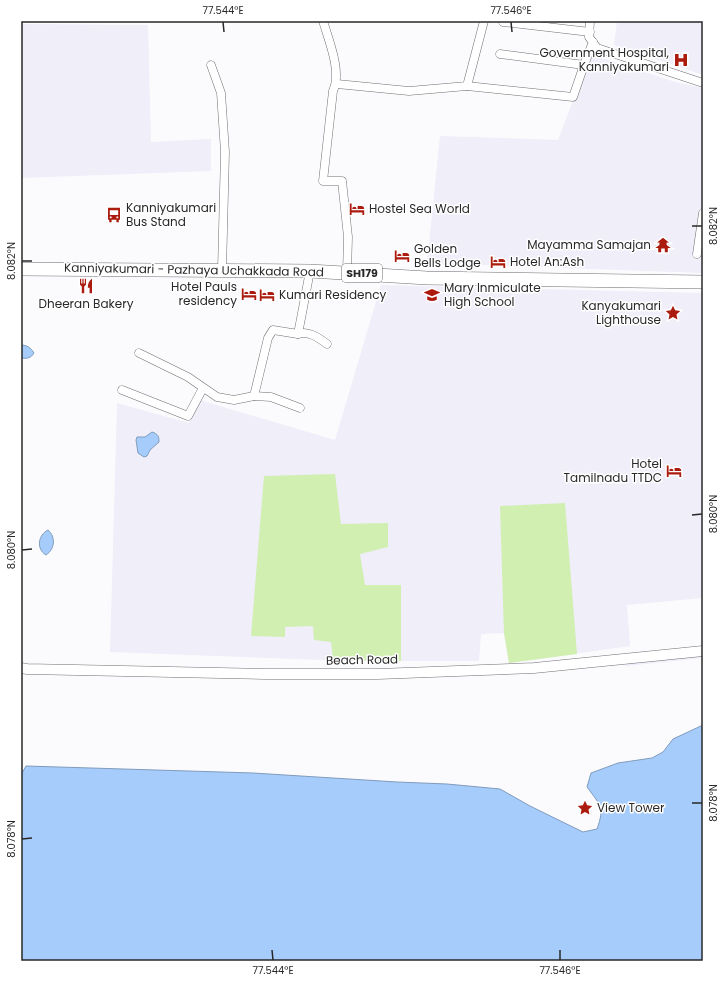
<svg xmlns="http://www.w3.org/2000/svg" width="724" height="982" font-family="Poppins,sans-serif">
<style>
.built{fill:#efeef9}
.green{fill:#d1efb0}
.water{fill:#a6ccfb;stroke:#809bbc}
.lines{fill:none;stroke-linecap:round;stroke-linejoin:round}
.minor-casing{stroke:#706f72;stroke-width:9}
.tertiary-casing{stroke:#706f72;stroke-width:11}
.primary-casing{stroke:#706f72;stroke-width:14}
.minor{stroke:#fff;stroke-width:8}
.tertiary{stroke:#fff;stroke-width:10}
.primary{stroke:#fff;stroke-width:13}
.ticks{fill:none;stroke:#282829;stroke-width:1.5}
.labels{text-anchor:middle;stroke-width:3;stroke-linejoin:round;paint-order:stroke}
.shield{fill:#fff;stroke:#686869;stroke-width:1}
.shield-label{font-size:11px;font-weight:bold;fill:#282829}
.poi-label{font-size:12px;fill:#282829;stroke:#fff;text-anchor:start}
.street-label{font-size:12px;fill:#282829;stroke:#fff}
.neatline{fill:none;stroke:#282829;stroke-width:1.5}
.ticks-label{font-size:10px;text-anchor:middle;fill:#282829}
</style>
<rect width="100%" height="100%" fill="#fbfbfe"/>
<g class="built">
<polygon points="617,21 703,21 703,75 614,45"/>
<polygon points="21,24 148,25 151,142 211,139 211,171 21,178"/>
<polygon points="591,54 675,82 703,88 703,273 427,263 440,136 558,140"/>
<polygon points="381,285 703,293 703,598 627,605 630,646 509,663 504,633 481,634 479,661 351,661 110,652 117,403 189,423 196,399 335,440"/>
<polygon points="703,653 703,658 626,666 626,661"/>
</g>
<g class="green">
<polygon points="335,474 341,524 388,523 388,547 360,554 365,585 401,585 401,661 333,660 331,642 314,640 313,626 285,627 285,637 251,636 264,476"/>
<polygon points="565,503 577,654 509,663 504,633 500,506"/>
</g>
<g class="water">
<path d="M21,345C27,345 31,348 34,353C31,358 27,359 21,358Z"/>
<path d="M152,432C158,434 159,436 159,442L150,450L147,456L144,457L138,453L136,440L137,437H145Z"/>
<path d="M48,530C56,537 55,549 46,555C36,549 38,535 48,530Z"/>
<path d="M703,725V961H21V775L26,766L253,773L397,782L447,784L500,789L530,806L583,832L597,829C605,807 600,805 587,787L591,773L618,763L652,758L663,752L673,739Z"/>
</g>
<g class="lines">
<g class="minor-casing">
<g id="minor">
<path d="M323,21C329,41 342,72 333,91L323,181H342L348,237L347,273"/>
<polyline points="590,21 589,37 597,48 703,83"/>
<polyline points="503,22 590,32"/>
<polyline points="500,54 584,65 593,42"/>
<polyline points="211,65 221,93 225,152 222,270"/>
<polyline points="337,84 409,91 467,86 484,21"/>
<polyline points="467,86 573,97 584,65"/>
<polyline points="697,254 703,213"/>
<path d="M298,334C308,330 319,338 327,344"/>
<polyline points="139,353 188,377 217,397 234,400 254,396 271,397 300,408"/>
<polyline points="122,390 188,416 203,388"/>
<polyline points="254,396 268,338 273,330 298,334 310,271"/>
</g>
</g>
<g class="tertiary-casing">
<polyline id="tertiary" points="21,668 27,669 265,674 378,674 534,668 703,651"/>
</g>
<g class="primary-casing">
<polyline id="primary" points="21,269 310,271 427,278 703,282"/>
</g>
<use href="#minor" class="minor"/>
<use href="#tertiary" class="tertiary"/>
<use href="#primary" class="primary"/>
</g>
<path class="ticks" d="M223,22L224,32M511,22L512,32M692,226H702M22,261H32M692,515L702,514M22,550L32,549M692,803H702M22,839L32,838M272,950L273,960M560,950V960"/>
<defs>
<g id="hospital-bare" transform="scale(1.2)"><path d="M-5-5h3v3.5h4V-5h3V5h-3V1.5h-4V5h-3Z" fill="#ab1b0e" stroke="#fff" stroke-width="2.5" paint-order="stroke"/></g>
<g id="hotel-bare" transform="scale(1.2)"><path d="M-6-4.5h1.5V1H6V5H4.5V3h-9V5H-6ZM-4 0a1.8 1.8 0 1 1 3.6 0ZM.5 0V-2.5h3Q6-2.5 6 0Z" fill="#ab1b0e" stroke="#fff" stroke-width="2.5" paint-order="stroke"/></g>
<g id="bus-bare" transform="scale(1.2)"><path d="M-5-6H5V4H4V6H2V4H-2V6H-4V4H-5ZM-3.5-4V0h7V-4ZM-3.5 1.2v1.5H-2V1.2ZM2 1.2v1.5H3.5V1.2Z" fill="#ab1b0e" stroke="#fff" stroke-width="2.5" paint-order="stroke"/></g>
<g id="temple-bare" transform="scale(1.2)"><path d="M0-6L5-2H3V0L6.5 2.5H4V6H1.5V3h-3V6H-4V2.5H-6.5L-3 0V-2H-5Z" fill="#ab1b0e" stroke="#fff" stroke-width="2.5" paint-order="stroke"/></g>
<g id="restaurant-bare" transform="scale(1.2)"><path d="M-5-6h1v4h1v-4h1v4h1v-4h1v5L-1.5 .5V6h-2V.5L-5-1ZM5-6V6H3V1.5H1.5Q1.5-4 5-6Z" fill="#ab1b0e" stroke="#fff" stroke-width="2.5" paint-order="stroke"/></g>
<g id="school-bare" transform="scale(1.2)"><path d="M0-5L7-2L0 1L-7-2ZM-4 1L0 2.5L4 1V4Q0 6-4 4Z" fill="#ab1b0e" stroke="#fff" stroke-width="2.5" paint-order="stroke"/></g>
<g id="sight-bare" transform="scale(1.2)"><path d="M0-6L1.8-2.2L6-1.7L2.9 1.2L3.7 5.4L0 3.3L-3.7 5.4L-2.9 1.2L-6-1.7L-1.8-2.2Z" fill="#ab1b0e" stroke="#fff" stroke-width="2.5" paint-order="stroke"/></g>
</defs>
<g fill-rule="evenodd">
<use href="#hospital-bare" x="681" y="60"/>
<use href="#hotel-bare" x="357" y="209"/>
<use href="#bus-bare" x="114" y="215"/>
<use href="#temple-bare" x="663" y="245"/>
<use href="#hotel-bare" x="402" y="256"/>
<use href="#hotel-bare" x="498" y="262"/>
<use href="#restaurant-bare" x="86" y="286"/>
<use href="#hotel-bare" x="249" y="294"/>
<use href="#hotel-bare" x="267" y="295"/>
<use href="#school-bare" x="432" y="295"/>
<use href="#sight-bare" x="673" y="313"/>
<use href="#hotel-bare" x="674" y="471"/>
<use href="#sight-bare" x="585" y="808"/>
</g>
<g class="labels">
<rect class="shield" x="342" y="264" width="40" height="18" rx="3"/>
<g class="shield-label">
<text x="362" y="277">SH179</text>
</g>
<g class="poi-label">
<text x="669" y="57" text-anchor="end">Government Hospital,<tspan x="669" dy="14">Kanniyakumari</tspan></text>
<text x="126" y="212">Kanniyakumari<tspan x="126" dy="14">Bus Stand</tspan></text>
<text x="369" y="213">Hostel Sea World</text>
<text x="651" y="249" text-anchor="end">Mayamma Samajan</text>
<text x="414" y="253">Golden<tspan x="414" dy="14">Bells Lodge</tspan></text>
<text x="510" y="266">Hotel An:Ash</text>
<text x="237" y="291" text-anchor="end">Hotel Pauls<tspan x="237" dy="14">residency</tspan></text>
<text x="444" y="292">Mary Inmiculate<tspan x="444" dy="14">High School</tspan></text>
<text x="279" y="299">Kumari Residency</text>
<text x="86" y="308" text-anchor="middle">Dheeran Bakery</text>
<text x="661" y="310" text-anchor="end">Kanyakumari<tspan x="661" dy="14">Lighthouse</tspan></text>
<text x="662" y="468" text-anchor="end">Hotel<tspan x="662" dy="14">Tamilnadu TTDC</tspan></text>
<text x="597" y="812">View Tower</text>
</g>
<g class="street-label">
<text transform="translate(194 270) rotate(1)" y="4">Kanniyakumari - Pazhaya Uchakkada Road</text>
<text transform="translate(362 660) rotate(-1)" y="4">Beach Road</text>
</g>
</g>
<rect width="724" height="982" fill="none" stroke="#ffffff" stroke-width="44"/>
<rect x="22" y="22" width="680" height="938" class="neatline"/>
<g class="ticks-label">
<text x="223" y="14">77.544°E</text>
<text x="511" y="14">77.546°E</text>
<text transform="translate(713 226) rotate(-90)" y="4">8.082°N</text>
<text transform="translate(11 261) rotate(-90)" y="4">8.082°N</text>
<text transform="translate(713 514) rotate(-90)" y="4">8.080°N</text>
<text transform="translate(11 550) rotate(-90)" y="4">8.080°N</text>
<text transform="translate(713 803) rotate(-90)" y="4">8.078°N</text>
<text transform="translate(11 839) rotate(-90)" y="4">8.078°N</text>
<text x="273" y="974">77.544°E</text>
<text x="560" y="974">77.546°E</text>
</g>
</svg>
